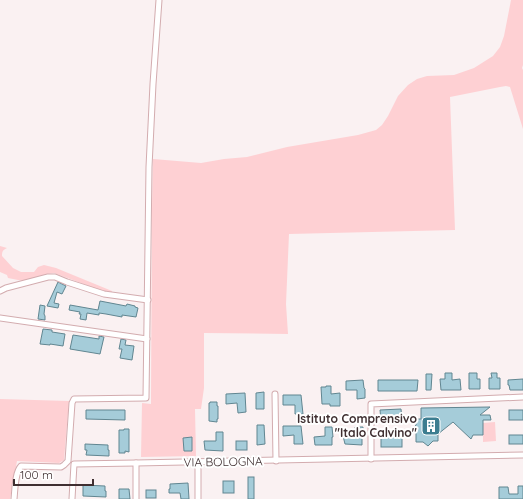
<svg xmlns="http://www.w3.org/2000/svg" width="523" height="499" font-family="Quicksand,sans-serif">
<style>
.green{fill:#fed0d3}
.building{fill:#a5ccd9;stroke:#618691}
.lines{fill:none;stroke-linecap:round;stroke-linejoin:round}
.street-casing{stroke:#d3acaf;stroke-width:7}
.street{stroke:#fff;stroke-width:5}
.labels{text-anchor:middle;stroke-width:4;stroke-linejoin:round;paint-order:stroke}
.poi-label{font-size:12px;font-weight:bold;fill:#3f2f31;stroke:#fff;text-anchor:end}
.street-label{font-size:12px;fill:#3f2f31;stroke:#fff}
</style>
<rect width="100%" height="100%" fill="#faf1f2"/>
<g class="green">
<polygon points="511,0 523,0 523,65 522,68 523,70 523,129 510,87 506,86 500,87 450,97 455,230 289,234 286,304 288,334 204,333 204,388 201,409 195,409 196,456 141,457 142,403 151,404 151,397 152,209 153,159 201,163 224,159 247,157 287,147 358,135 376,130 382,125 388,116 398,96 408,85 417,79 427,76 454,75 474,68 493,56 500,47 504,36"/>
<path d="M0,246L7,248C3,250 2,251 2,256L13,268L21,272H34L38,267L44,265L56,268L112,291V292H105L54,273L47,274L23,281L8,278L7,275L0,272Z"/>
<polygon points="0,399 69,401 64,460 59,463 17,461 10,499 0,499"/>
<polygon points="495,422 496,441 483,442 483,423"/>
</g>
<g class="building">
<polygon points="58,282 66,286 62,294 57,292 54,303 59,304 58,308 47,306"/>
<polygon points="100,301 126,306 127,304 135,306 135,307 138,308 136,317 122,315 122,317 106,314 99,313 99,315 87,313 86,320 80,319 81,314 79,314 80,312 69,310 70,305 98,310"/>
<polygon points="40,305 45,306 44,314 45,316 45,320 38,319"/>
<polygon points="43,329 52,330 52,332 65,334 63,346 50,344 50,345 40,344"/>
<polygon points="73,335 99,339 99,336 104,337 100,354 70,349"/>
<polygon points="121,339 126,340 125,345 134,346 132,360 120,358 122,349 119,349"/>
<polygon points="445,373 452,373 452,380 460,379 461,390 441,390 440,379 445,379"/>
<polygon points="469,373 477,373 477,379 480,379 480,389 469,389"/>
<polygon points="491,373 497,373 497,378 500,378 500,389 489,389 489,378 492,378"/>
<polygon points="426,374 432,374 431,390 426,390"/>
<polygon points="523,379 523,390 510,390 509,385 508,385 508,380"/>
<polygon points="363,380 364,388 365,389 365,398 357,399 357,390 346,390 346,381"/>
<polygon points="378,380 418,380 417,391 378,391"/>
<polygon points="326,386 331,386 331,394 340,393 340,406 330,406 330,404 322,404 321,387 326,387"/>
<polygon points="264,392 264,409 256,409 256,393"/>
<polygon points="245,393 246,412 238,413 237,403 226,404 226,394"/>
<polygon points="283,395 301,395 303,414 295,414 295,405 283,405"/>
<polygon points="210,402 217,402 217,406 218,406 218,419 217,419 217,422 209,421 209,403 210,403"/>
<polygon points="490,407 480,415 490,415 491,420 483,420 483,435 473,435 471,439 453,422 438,434 438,441 433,441 428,446 423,442 416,442 416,433 412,430 416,425 416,419 421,419 421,408"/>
<polygon points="401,409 402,420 381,421 380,410"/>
<polygon points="86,410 125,410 125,420 86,419"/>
<rect x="509" y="410" width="14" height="10"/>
<polygon points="257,425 264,425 265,444 257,445"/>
<polygon points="283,426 301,426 303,444 294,444 294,435 283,436"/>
<polygon points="325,427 332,427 333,437 332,437 332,445 315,445 314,437 325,436"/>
<polygon points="355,427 363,427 363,435 362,435 362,445 345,444 343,436 355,436"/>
<polygon points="124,429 129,429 129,452 125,451 125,453 119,453 119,430 124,430"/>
<polygon points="216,432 223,432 223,451 205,450 204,441 216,441"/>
<rect x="509" y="435" width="14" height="9"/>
<polygon points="192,437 192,451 184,451 183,438"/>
<rect x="381" y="437" width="21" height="10"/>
<rect x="236" y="441" width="11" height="9"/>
<polygon points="85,444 108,445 108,450 109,450 109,456 86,455 87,450 85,450"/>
<rect x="248" y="477" width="6" height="22"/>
<rect x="223" y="481" width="11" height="12"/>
<polygon points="188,483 189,499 181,499 180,493 169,493 169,489 170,489 170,484"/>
<polygon points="83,485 105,486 105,491 106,491 106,497 83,496"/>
<polygon points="518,486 523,486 523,499 499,499 499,487 508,487 509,494 518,494"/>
<polygon points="119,489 129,489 130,499 119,499"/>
<rect x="146" y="490" width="10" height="8"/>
</g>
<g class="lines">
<g class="street-casing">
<g id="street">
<polyline points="0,291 6,288 48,277 55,277 67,282 104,294 148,300"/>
<polyline points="0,318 147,339"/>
<polyline points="275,394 276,461"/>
<polyline points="371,459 371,404 523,397"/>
<polyline points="198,462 198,499"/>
<polyline points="136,463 136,499"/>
<path d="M14,499C15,490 15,472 21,466L61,467L64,465L68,461L72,403L74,399L146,398L149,167L153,84L159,0"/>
<polyline points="72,499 74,464 136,463 523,455"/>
</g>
</g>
<use href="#street" class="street"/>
</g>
<defs>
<g id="building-square" transform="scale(1)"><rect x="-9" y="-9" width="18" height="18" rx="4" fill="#3c7d90" stroke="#fff"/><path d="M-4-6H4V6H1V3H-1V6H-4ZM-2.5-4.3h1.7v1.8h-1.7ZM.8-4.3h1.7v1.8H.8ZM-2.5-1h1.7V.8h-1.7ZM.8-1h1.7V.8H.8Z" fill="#fff"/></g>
</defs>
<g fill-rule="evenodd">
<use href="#building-square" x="431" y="426"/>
</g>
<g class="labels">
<g class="poi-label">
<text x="417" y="423">Istituto Comprensivo<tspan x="417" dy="14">"Italo Calvino"</tspan></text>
</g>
<g class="street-label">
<text transform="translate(223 462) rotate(-1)" y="4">VIA BOLOGNA</text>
</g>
</g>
<path d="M14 479v6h79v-6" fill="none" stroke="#3f2f31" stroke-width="2"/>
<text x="20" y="479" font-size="12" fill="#3f2f31" stroke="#ffffff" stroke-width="3" paint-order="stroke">100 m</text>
</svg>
